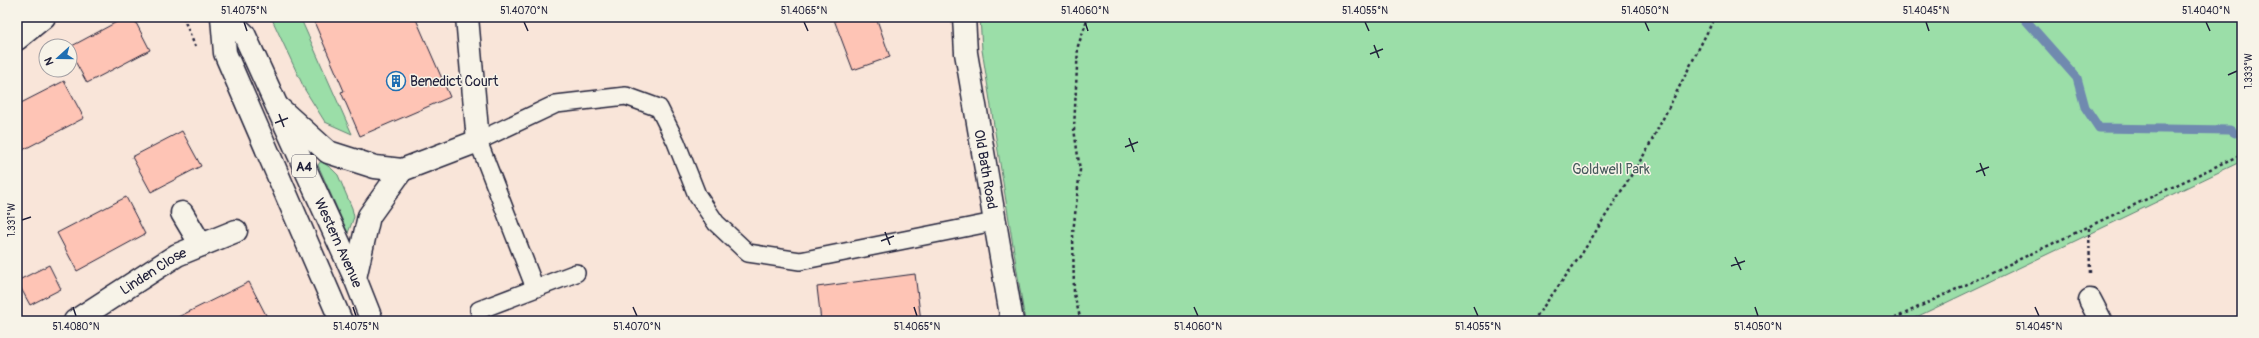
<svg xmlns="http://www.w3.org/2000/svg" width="2259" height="338" font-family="Pangolin,sans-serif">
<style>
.green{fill:#9bdea8;stroke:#5e8072}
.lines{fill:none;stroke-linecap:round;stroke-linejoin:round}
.stream{stroke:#6f8aaf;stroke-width:9}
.building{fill:#fec4b5;stroke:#22223b}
.service-casing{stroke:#22223b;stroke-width:20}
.minor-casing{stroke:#22223b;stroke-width:25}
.tertiary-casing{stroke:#22223b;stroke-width:25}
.primary-casing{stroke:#22223b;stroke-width:25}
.path{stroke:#22223b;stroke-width:2.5;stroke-dasharray:3 3;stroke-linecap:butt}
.service{stroke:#f7f3e8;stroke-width:17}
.minor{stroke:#f7f3e8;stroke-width:22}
.tertiary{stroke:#f7f3e8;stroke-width:22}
.primary{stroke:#f7f3e8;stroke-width:22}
.ticks{fill:none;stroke:#22223b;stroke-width:1.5}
.labels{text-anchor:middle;stroke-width:3;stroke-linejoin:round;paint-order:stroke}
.shield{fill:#f7f3e8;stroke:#62616f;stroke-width:1}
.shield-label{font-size:13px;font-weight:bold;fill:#22223b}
.poi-label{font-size:14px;fill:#22223b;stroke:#f7f3e8;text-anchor:start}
.street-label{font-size:14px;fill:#22223b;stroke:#f7f3e8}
.park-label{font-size:14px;fill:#465a5c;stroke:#f7f3e8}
.neatline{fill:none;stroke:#22223b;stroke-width:1.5}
.ticks-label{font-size:10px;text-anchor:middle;fill:#22223b}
</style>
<rect width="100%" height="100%" fill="#f9e5d9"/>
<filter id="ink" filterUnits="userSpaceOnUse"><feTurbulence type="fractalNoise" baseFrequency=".025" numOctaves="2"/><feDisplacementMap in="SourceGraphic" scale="8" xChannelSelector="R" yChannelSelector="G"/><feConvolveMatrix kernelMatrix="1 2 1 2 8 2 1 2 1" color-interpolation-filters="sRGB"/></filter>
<g filter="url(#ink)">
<g class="green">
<polygon points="271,17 300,17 352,134 325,122 305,90"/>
<polygon points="980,17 2242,17 2242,161 1908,321 1025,321 982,50"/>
<polygon points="321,161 332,169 338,175 352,208 354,217 348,233 318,165"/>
</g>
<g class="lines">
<polyline class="stream" points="2023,17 2077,78 2085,107 2099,128 2230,130 2235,133"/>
</g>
<g class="building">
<polygon points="126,17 133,17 150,50 87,83 70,52 70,47"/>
<polygon points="312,17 415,17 450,97 360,136 341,92 344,91"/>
<polygon points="833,17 876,17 890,57 853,70"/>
<polygon points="64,81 84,118 17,153 17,105"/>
<polygon points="182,131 201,166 151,192 132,157"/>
<polygon points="126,197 145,234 77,271 57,233"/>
<polygon points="49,265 61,289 30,305 17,281"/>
<polygon points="915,274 921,321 821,321 817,287"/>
<polygon points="249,282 269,321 170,321"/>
</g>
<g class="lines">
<g class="service-casing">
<g id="service">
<polyline points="535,288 478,141 556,104 626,96 659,108 676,142 697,195 716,223 748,253 800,261 994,222"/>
<polyline points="479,310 576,273"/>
</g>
</g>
<g class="minor-casing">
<g id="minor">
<polyline points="17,39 44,17"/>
<polyline points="279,108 328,152 375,167 402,170 478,141 467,17"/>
<polyline points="182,213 201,245"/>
<polyline points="355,278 369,216 402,170"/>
<polyline points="2090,300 2101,321"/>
<path id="s1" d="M75,321L177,255L236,231"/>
</g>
</g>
<g class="tertiary-casing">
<g id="tertiary">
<path id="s2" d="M964,17L966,53L1012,321"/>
</g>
</g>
<g class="primary-casing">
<g id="primary">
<polyline points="222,17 225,53 341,321"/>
<path id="s3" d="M226,17L244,34L355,278L372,321"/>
</g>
</g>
<g class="path">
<polyline points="183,17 195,46"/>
<polyline points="2089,228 2090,274"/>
<polyline points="1081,321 1074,294 1073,233 1080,170 1074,129 1078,46 1088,17"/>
<polyline points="1533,321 1581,255 1647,150 1715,17"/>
<polyline points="1889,321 2242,154"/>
</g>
<use href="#service" class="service"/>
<use href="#minor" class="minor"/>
<use href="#tertiary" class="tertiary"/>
<use href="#primary" class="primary"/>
</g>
</g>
<path class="ticks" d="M244,22L247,31M524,22L528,31M804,22L808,31M1085,22L1088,31M1365,22L1369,31M1645,22L1649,31M1926,22L1929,31M2206,22L2210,31M1374,45L1379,58M1370,54L1383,49M2228,75L2237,71M279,114L284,127M275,123L288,118M1129,138L1134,152M1125,147L1138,142M1980,163L1985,176M1976,172L1989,167M22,220L31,217M885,232L890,245M881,241L894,236M1735,257L1741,270M1731,266L1745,261M73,307L76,316M353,307L356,316M633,307L637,316M914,307L917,316M1194,307L1198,316M1474,307L1478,316M1755,307L1758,316M2035,307L2039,316"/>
<defs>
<g id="building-ring" transform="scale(1)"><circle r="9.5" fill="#f7f3e8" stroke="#1f6fb2" stroke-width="1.5"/><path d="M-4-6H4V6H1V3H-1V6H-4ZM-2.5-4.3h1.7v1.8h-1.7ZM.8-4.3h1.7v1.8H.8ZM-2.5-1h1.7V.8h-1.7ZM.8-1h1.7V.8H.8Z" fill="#1f6fb2"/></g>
</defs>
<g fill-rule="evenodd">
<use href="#building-ring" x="396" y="81"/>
</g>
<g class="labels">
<rect class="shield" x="292" y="155" width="24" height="22" rx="3"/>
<g class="shield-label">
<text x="304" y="171">A4</text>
</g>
<g class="poi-label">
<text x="410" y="86">Benedict Court</text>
</g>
<g class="street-label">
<text dy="5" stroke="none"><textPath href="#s2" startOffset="154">Old Bath Road</textPath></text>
<text dy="5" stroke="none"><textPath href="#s3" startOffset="254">Western Avenue</textPath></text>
<text dy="5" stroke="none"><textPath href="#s1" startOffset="93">Linden Close</textPath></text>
</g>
<g class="park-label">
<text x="1611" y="174">Goldwell Park</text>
</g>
</g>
<rect width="2259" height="338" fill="none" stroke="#f7f3e8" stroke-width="44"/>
<g transform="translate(58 58) rotate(249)"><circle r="19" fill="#f7f3e8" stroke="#a29fa3"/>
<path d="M0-3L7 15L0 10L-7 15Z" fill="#1f6fb2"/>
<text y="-6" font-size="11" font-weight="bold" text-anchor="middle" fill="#22223b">N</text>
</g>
<rect x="22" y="22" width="2215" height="294" class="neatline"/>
<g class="ticks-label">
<text x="244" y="14">51.4075°N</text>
<text x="524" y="14">51.4070°N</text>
<text x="804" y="14">51.4065°N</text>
<text x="1085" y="14">51.4060°N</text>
<text x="1365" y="14">51.4055°N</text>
<text x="1645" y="14">51.4050°N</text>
<text x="1926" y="14">51.4045°N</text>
<text x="2206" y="14">51.4040°N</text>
<text transform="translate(2248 71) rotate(-90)" y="4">1.333°W</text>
<text transform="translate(11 220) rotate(-90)" y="4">1.331°W</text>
<text x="76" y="330">51.4080°N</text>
<text x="356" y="330">51.4075°N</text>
<text x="637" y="330">51.4070°N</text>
<text x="917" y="330">51.4065°N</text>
<text x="1198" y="330">51.4060°N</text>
<text x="1478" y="330">51.4055°N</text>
<text x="1758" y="330">51.4050°N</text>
<text x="2039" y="330">51.4045°N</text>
</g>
</svg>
